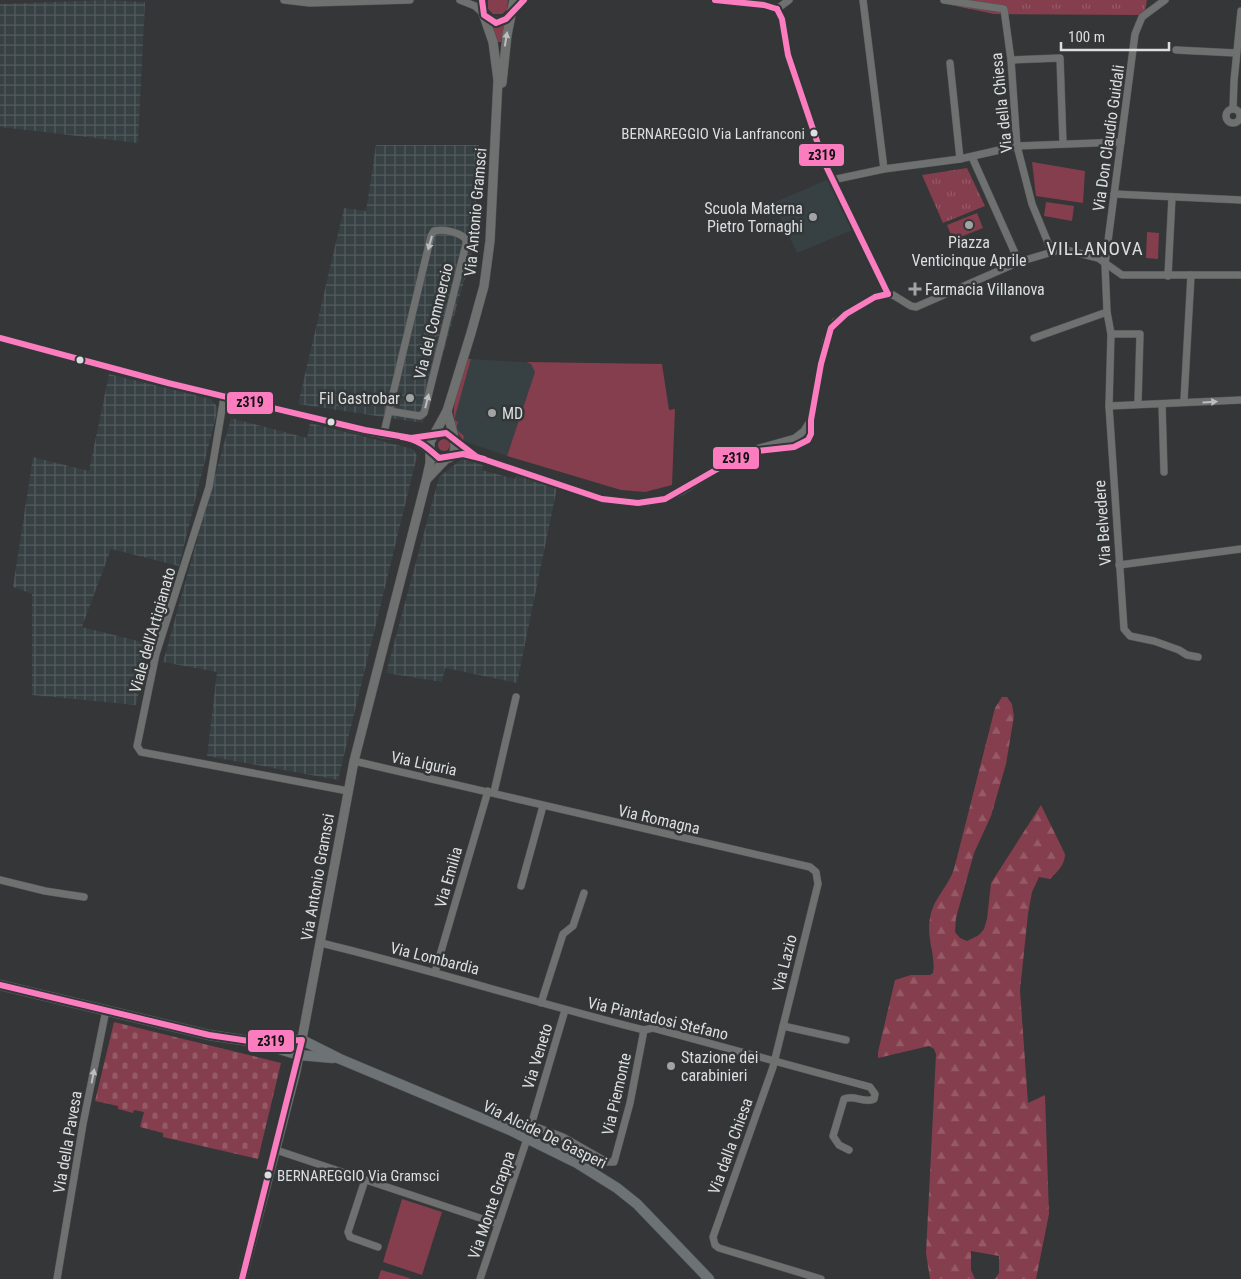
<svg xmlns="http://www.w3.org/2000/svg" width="1241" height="1279" font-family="'Roboto Condensed',sans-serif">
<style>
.built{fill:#374043}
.industrial{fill:url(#industrial-grid)}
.green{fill:#853e4d}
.forest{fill:url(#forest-firs)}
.cemetery{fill:url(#cemetery-stones)}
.park{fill:url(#park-tufts)}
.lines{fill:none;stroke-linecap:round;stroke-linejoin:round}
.minor-casing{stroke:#525455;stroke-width:8}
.tertiary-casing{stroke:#525455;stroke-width:10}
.secondary-casing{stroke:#525455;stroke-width:11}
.minor{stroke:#6f7171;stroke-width:7}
.tertiary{stroke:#6f7171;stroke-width:9}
.secondary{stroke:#6d7274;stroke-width:10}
.bus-1-casing{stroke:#333738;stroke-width:10}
.bus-1{stroke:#fc7cc0;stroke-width:6}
.oneway{fill:#bbbdbe}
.bus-dot{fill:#dcdedf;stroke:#333738;stroke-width:2}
.poi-dot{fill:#a1a3a4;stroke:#333738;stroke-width:2}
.labels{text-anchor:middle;stroke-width:5;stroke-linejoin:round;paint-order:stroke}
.bus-label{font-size:15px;fill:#dcdedf;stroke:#333738;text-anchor:end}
.street-label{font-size:16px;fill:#dcdedf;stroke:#333738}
.poi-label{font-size:16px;fill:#dcdedf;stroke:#333738;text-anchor:start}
.quarter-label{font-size:19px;letter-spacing:1px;fill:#dcdedf;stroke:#333738}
.line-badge{stroke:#333738;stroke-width:2}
.pale-badge-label{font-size:14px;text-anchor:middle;font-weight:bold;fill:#111}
</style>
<defs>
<pattern id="industrial-grid" width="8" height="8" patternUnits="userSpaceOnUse" patternTransform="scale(1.25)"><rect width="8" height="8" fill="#374043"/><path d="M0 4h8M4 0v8" fill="none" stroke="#535b5e"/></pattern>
<pattern id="forest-firs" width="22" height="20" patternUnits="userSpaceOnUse" patternTransform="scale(1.25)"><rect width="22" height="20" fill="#853e4d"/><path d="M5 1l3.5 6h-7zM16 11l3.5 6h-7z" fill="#965966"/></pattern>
<pattern id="cemetery-stones" width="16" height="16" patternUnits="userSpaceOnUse" patternTransform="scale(1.25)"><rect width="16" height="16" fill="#853e4d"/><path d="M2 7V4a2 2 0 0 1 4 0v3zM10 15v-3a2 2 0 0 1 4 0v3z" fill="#965966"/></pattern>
<pattern id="park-tufts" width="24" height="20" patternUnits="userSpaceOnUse" patternTransform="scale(1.25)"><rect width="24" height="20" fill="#853e4d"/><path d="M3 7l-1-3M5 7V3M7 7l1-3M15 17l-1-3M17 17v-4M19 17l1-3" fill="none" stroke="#965966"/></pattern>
</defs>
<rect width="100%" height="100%" fill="#343637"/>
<g class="built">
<polygon points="829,179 853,230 797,253 773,203"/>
<polygon points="471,359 538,363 507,456 463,441 456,429 453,421"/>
</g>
<g class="industrial">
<polygon points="104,0 145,2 138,143 0,127 0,4"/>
<polygon points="376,145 479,145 476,240 423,423 298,404 344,208 366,211"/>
<polygon points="109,374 211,399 218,408 179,566 111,549 82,627 150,644 136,705 32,695 32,594 13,587 33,457 89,471"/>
<polygon points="231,418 307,438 310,423 413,449 417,456 338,780 207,756 217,672 163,662"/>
<polygon points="462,459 483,465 482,470 515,479 517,474 557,488 517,683 445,668 442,682 386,673 439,477"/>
</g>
<g class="green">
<polygon points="488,0 508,0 507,10 502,14 493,14 488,9"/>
<polygon points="492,24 500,26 506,25 501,42 498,42"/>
<polygon points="1032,162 1085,171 1083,203 1036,196"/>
<polygon points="1046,202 1074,206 1072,221 1044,216"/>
<polygon points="977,213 983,228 953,240 947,225"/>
<polygon points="1147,232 1159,233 1158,259 1146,258"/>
<path d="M468,359H471L454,420L458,422L456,429L464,436L463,441C444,414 459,386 468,359Z"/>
<polygon points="526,362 662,364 669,410 675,409 672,485 645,492 621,490 507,456 535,372 531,364"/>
<circle cx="444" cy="445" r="6"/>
<polygon points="402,1199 442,1212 422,1275 383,1262"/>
<polygon points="381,1270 410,1278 409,1279 378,1279"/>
</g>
<path class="forest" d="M1002,697H1007L1012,704L1014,716L1006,764L991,816L974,853L956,918L955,932L960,938L967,941L979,935L984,929L987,919L991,883L1041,805L1065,854C1065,865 1057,872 1050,879L1039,877L1032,892L1028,914L1020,990L1028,1103L1045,1095L1049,1214L1036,1279H995L999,1273V1256L971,1251V1270L975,1279H930L926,1253L936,1054L934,1049L929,1046L878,1058V1052L895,980L911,975H930L933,973C936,955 926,937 930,918C933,899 948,887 954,869L995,708Z"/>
<polygon class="cemetery" points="114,1022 281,1063 258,1159 163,1137 163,1133 140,1127 144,1112 134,1110 133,1113 118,1109 118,1106 95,1101"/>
<g class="park">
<polygon points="951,0 1147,0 1144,15 994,14 951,5"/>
<polygon points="967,168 985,206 943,223 922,175"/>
</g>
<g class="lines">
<g class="minor-casing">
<g id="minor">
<polyline points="284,0 310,3 410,0"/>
<polyline points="460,0 475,6 483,13"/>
<polyline points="715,0 764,5 777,9"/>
<polyline points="863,0 884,169"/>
<polyline points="944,0 1004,9 1011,60 1017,146 1032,204 1051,250"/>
<polyline points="1165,0 1142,17 1135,34 1105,264 1107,312 1111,334 1109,406 1124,629 1130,636 1154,641 1179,650 1187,655 1198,657"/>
<polyline points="777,9 782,19 788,55 824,162 888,294"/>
<polyline points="777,9 789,0"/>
<polyline points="513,12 524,0"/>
<polyline points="1176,50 1236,53"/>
<polyline points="1011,60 1060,58 1063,143"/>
<polyline points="950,63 960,159"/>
<polyline points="1233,109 1234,81 1241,11"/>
<circle cx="1233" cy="116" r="7"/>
<polyline points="972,157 1019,262"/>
<polyline points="832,180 884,169 960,159 1017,146 1121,142"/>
<polyline points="1114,194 1241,200"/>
<polyline points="1168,276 1172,197"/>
<polyline points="1111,334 1140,334 1138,402"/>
<path d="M0,338C103,365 204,393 308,417C346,425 396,444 434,435"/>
<polyline points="1034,338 1107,312"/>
<polyline points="224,397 209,487 156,654 137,746 141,752 348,791"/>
<polyline points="1184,400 1191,275"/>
<polyline points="1162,404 1164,472"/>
<polyline points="1109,406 1241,400"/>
<path d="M384,433L391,402L431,236L434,231C444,229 459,232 466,239V244L424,413L420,416L389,411"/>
<polyline points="411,438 430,451"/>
<polyline points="454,438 475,455"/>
<polyline points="747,452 794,447 808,440 811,434 811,420 826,341 835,322 872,299 882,295 893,295 911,306 916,307 1019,262 1062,249 1098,258 1122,275 1241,275"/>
<polyline points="451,456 463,454 477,457 602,499 645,503 665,499 682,491 736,457 756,449 795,438 804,431 811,420"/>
<polyline points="1119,565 1241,549"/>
<polyline points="354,761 810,867 816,872 818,884 773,1067 713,1237 715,1245 719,1248 821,1279"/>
<polyline points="494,792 516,697"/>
<polyline points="0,880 45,891 84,897"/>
<polyline points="521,886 543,806"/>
<path d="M321,943C429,969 535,1003 644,1030L653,1028L870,1087L875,1094L874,1099C863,1104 855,1094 844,1099L833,1136L839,1145L849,1150"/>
<polyline points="435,972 488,791"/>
<polyline points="541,1003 563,934 573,926 584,893"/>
<polyline points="783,1026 846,1040"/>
<polyline points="531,1125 563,1137 607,1162 614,1162 630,1103 644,1030"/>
<polyline points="276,1150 498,1224"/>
<polyline points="365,1180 348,1232 350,1237 378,1247"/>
<polyline points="57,1279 83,1124 106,1010"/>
<polyline points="480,1279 527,1139 565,1010"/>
</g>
</g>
<g class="tertiary-casing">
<g id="tertiary">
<path d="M484,15C492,24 503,24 511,15"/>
<polyline points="502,83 507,35 514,0"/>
<path d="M430,451C433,456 437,459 443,459C466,458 449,424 447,411"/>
<polyline points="427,479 447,458"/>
<polyline points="242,1279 296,1071 354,761 426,481 430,463 430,442 447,411 471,333 484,286 490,241 498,80 493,42 482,10 482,0"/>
</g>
</g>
<g class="secondary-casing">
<g id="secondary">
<polyline points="0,985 209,1035 256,1042 299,1055 333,1058"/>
<polyline points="256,1042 302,1040 340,1059 512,1131 577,1163 617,1188 637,1204 709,1279"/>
</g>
</g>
<use href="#minor" class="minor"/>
<use href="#tertiary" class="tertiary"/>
<use href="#secondary" class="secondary"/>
<g class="bus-1-casing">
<g id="bus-1">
<polyline points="482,0 484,15 496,23 506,19 524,0"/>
<polyline points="715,0 764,5 777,9"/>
<polyline points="777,9 782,19 788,55 824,162 888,294"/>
<polyline points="0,338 168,383 365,430 411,438 446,433 477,457 602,499 638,503 665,499 747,452 794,447 808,440 811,434 811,420 821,364 831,328 846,314 875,297 888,294"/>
<path d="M402,437C418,439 428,448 439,458L463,454L484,459"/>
<polyline points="0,985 209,1035 256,1042 302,1040 242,1279"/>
</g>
</g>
<use href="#bus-1" class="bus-1"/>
</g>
<defs><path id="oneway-solid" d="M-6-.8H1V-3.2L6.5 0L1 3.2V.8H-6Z" transform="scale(1.25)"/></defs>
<g class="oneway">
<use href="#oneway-solid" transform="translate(506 39) rotate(-81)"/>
<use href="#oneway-solid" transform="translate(430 243) rotate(105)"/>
<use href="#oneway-solid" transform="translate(427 401) rotate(-76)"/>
<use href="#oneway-solid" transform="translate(1210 402) rotate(-3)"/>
<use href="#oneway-solid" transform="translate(93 1076) rotate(-79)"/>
</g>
<g class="bus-dot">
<circle cx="814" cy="133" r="4.5"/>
<circle cx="80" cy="360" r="4.5"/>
<circle cx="331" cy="422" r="4.5"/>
<circle cx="268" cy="1175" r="4.5"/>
</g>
<g class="poi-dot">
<circle cx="813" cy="217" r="5"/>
<circle cx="969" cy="225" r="5"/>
<path d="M912.5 281.5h5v5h5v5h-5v5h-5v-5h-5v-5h5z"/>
<circle cx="410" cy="398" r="5"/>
<circle cx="492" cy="413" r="5"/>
<circle cx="671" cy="1066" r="5"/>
</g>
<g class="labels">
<g class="bus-label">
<text x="805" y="139">BERNAREGGIO Via Lanfranconi</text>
<text x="277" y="1181" text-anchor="start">BERNAREGGIO Via Gramsci</text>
</g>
<g class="street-label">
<text transform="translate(1001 103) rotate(-96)" y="6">Via della Chiesa</text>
<text transform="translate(1108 138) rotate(-82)" y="6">Via Don Claudio Guidali</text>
<text transform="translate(475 212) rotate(-85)" y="6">Via Antonio Gramsci</text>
<text transform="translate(433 321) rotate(-76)" y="6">Via del Commercio</text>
<text transform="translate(1102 523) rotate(-94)" y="6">Via Belvedere</text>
<text transform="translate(152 630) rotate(-74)" y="6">Viale dell'Artigianato</text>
<text transform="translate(424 763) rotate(12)" y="6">Via Liguria</text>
<text transform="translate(659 819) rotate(13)" y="6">Via Romagna</text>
<text transform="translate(317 877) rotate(-80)" y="6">Via Antonio Gramsci</text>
<text transform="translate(448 877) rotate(-74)" y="6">Via Emilia</text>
<text transform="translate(435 958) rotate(14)" y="6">Via Lombardia</text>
<text transform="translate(784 963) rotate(-76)" y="6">Via Lazio</text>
<text transform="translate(658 1018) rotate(13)" y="6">Via Piantadosi Stefano</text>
<text transform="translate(537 1056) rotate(-73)" y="6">Via Veneto</text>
<text transform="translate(616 1094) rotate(-77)" y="6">Via Piemonte</text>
<text transform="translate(545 1134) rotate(26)" y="6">Via Alcide De Gasperi</text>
<text transform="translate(67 1142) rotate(-80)" y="6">Via della Pavesa</text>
<text transform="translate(730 1146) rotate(-70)" y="6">Via dalla Chiesa</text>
<text transform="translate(491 1205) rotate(-71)" y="6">Via Monte Grappa</text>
</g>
<g class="poi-label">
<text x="803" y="214" text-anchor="end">Scuola Materna<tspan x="803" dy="18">Pietro Tornaghi</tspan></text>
<text x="969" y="248" text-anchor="middle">Piazza<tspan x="969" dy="18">Venticinque Aprile</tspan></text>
<text x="925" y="295">Farmacia Villanova</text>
<text x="400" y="404" text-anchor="end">Fil Gastrobar</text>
<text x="502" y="419">MD</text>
<text x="681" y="1063">Stazione dei<tspan x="681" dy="18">carabinieri</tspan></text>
</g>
<g class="quarter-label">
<text x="1095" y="255">VILLANOVA</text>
</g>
</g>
<g class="line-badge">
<rect x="798" y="143" width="47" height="24" rx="5" fill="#fc7cc0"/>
<rect x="226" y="391" width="48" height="24" rx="5" fill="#fc7cc0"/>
<rect x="712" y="446" width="48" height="24" rx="5" fill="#fc7cc0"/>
<rect x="247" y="1029" width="48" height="24" rx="5" fill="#fc7cc0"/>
</g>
<g class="pale-badge-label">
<text x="822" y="160">z319</text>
<text x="250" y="407">z319</text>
<text x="736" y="463">z319</text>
<text x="271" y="1046">z319</text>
</g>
<path d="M1061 42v8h108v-8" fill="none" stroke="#dcdedf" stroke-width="2.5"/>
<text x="1068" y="42" font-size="15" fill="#dcdedf" stroke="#333738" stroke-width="4" paint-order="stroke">100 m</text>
</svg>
